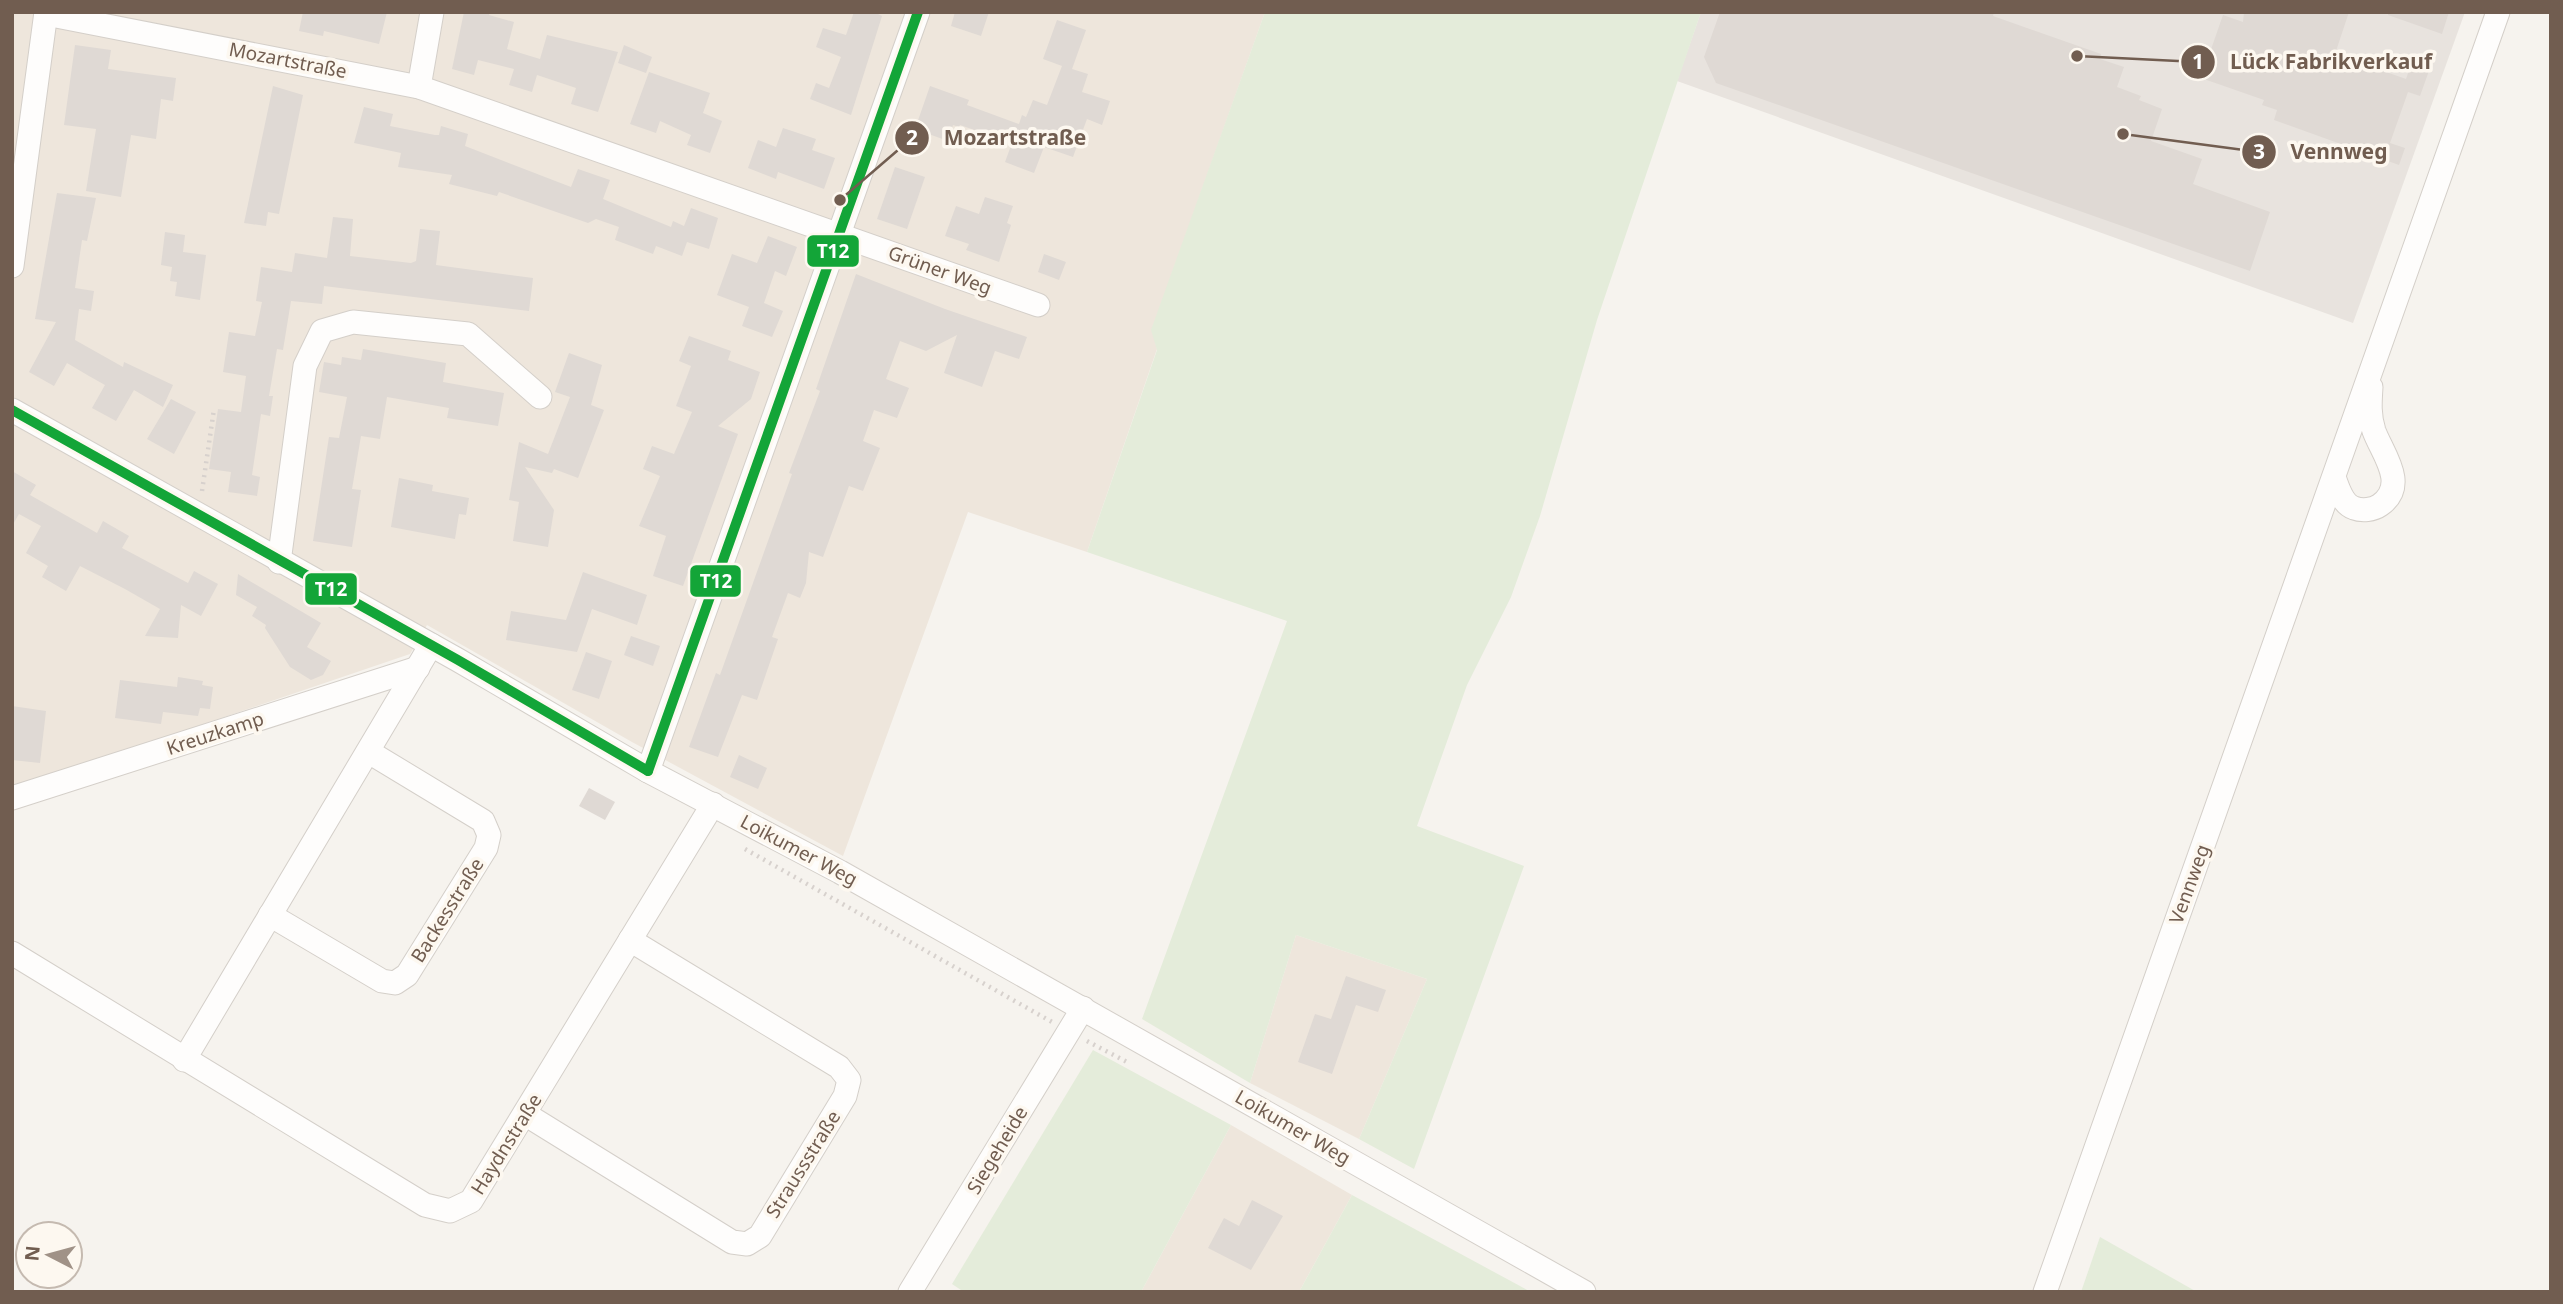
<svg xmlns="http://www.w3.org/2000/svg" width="2563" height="1304" font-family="'Noto Sans',sans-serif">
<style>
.residential{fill:#eee6dc}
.industrial{fill:#e8e3de}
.green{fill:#e4ecda}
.building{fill:#dfd9d4}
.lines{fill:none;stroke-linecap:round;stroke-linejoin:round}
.minor-casing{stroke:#d4cfc9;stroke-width:25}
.path{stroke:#d7d1cd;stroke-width:4.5;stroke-dasharray:2 5;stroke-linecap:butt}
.minor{stroke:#fefdfc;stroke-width:23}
.bus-1-casing{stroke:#fdf8f0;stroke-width:16}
.bus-1{stroke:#13a538;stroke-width:10}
.labels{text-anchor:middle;stroke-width:7;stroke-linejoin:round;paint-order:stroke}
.street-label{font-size:19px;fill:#715d50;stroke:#fdf8f0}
.leader{fill:none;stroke:#715d50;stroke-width:2.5}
.callout-dot{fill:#715d50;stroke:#fdf8f0;stroke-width:2.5}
.mark-label{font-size:21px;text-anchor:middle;font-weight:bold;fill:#fff}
.callout-label{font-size:21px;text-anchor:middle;font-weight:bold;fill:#715d50;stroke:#fdf8f0;stroke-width:7;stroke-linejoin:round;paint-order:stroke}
.line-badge{stroke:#fdf8f0;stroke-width:2.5}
.badge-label{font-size:19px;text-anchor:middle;font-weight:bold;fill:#fff}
</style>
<rect width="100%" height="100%" fill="#f6f3ee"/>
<g class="residential">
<polygon points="12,12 1265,12 1152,330 1157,349 1087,552 968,512 843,856 632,742 427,625 410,654 12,789"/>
<polygon points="1296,935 1427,979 1359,1139 1250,1083"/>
<polygon points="1231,1125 1352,1195 1299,1292 1141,1292"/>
</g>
<polygon class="industrial" points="1701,12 2465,12 2353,323 1677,81"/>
<g class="green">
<polygon points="1265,12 1701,12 1597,320 1540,516 1511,597 1467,685 1417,826 1524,866 1414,1169 1359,1139 1427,979 1296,935 1250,1083 1142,1019 1287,621 1087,552 1157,350 1151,330"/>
<polygon points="1093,1050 1231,1125 1141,1292 964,1292 952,1284"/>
<polygon points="1352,1195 1531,1292 1299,1292"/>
<polygon points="2100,1237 2197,1292 2081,1292"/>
</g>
<g class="building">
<polygon points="303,12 387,12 379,44 324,31 323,36 299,31"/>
<polygon points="464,12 490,12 489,15 514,22 507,49 540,59 547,35 618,52 598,112 571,104 576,88 537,75 532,92 509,85 514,69 478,60 474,75 452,69"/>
<polygon points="854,12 874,12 882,16 851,115 810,99 816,83 829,88 841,57 816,47 823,28 846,35"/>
<polygon points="955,12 989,12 981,36 951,26"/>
<polygon points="1720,12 1994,12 1993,16 2101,54 2100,59 2124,67 2117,87 2141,96 2139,100 2162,109 2151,141 2202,159 2193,184 2270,212 2250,271 1716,83 1704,57"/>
<polygon points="2244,12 2349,12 2335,54 2406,79 2412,62 2430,68 2420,96 2408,92 2390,143 2405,148 2399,165 2274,120 2277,110 2262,105 2264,100 2201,78 2223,15 2243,22"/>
<polygon points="2388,12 2449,12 2442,34 2388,15"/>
<polygon points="1057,20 1086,30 1072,69 1088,74 1082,92 1110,101 1102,125 1087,119 1073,157 1044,147 1034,173 1005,162 1012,143 960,125 959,127 953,125 948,141 915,129 930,86 969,100 967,105 1019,124 1022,115 1026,117 1033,100 1047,105 1062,66 1043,59"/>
<polygon points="75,45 111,50 108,69 176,78 173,101 161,99 156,139 131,135 121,197 86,191 96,129 64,125"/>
<polygon points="624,45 652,57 646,73 618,63"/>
<polygon points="649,72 710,93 703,113 722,121 710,153 687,145 691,135 660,121 656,133 630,124"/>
<polygon points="273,86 303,95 279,214 268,212 266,226 244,223"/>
<polygon points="364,107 393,114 390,126 435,135 439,135 441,126 468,134 465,146 571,187 578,169 610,180 603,199 671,227 673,221 684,226 691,208 718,218 709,249 687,242 682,256 656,246 653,254 615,240 619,227 596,219 588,223 499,192 497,196 449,184 452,175 398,167 401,153 354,143"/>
<polygon points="783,128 816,139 812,150 835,158 824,189 778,172 776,179 748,168 758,140 776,147"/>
<polygon points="895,167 925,177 907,229 877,219"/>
<polygon points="57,193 96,198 87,241 82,240 75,288 94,291 91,311 79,309 75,340 123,367 124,362 173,385 163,407 134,390 116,421 92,408 105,385 89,376 67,363 54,386 29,372 56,322 35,319"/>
<polygon points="985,197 1013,206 1007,223 1011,225 999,262 966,250 969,244 945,236 956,206 979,214"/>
<polygon points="333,217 353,219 350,256 411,263 416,261 420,229 440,231 436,265 533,278 529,311 324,286 322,304 291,301 283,350 277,349 269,396 273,396 270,416 261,414 252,475 260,477 257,496 228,492 231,472 209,469 218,409 241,412 246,376 223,372 229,332 255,336 262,302 256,301 261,267 292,272 295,253 327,258"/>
<polygon points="165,232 185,235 183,252 206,255 200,300 175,296 177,282 170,281 172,267 161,265"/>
<polygon points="768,236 797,247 786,276 775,271 764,303 783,311 772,337 742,326 749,307 717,295 732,254 757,263"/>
<polygon points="1044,254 1066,262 1059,280 1038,272"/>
<polygon points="856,274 945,309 1027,337 1019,359 995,351 982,387 944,373 957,335 926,351 900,341 886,379 909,388 897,418 874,410 863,441 880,448 863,491 849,486 823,557 809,552 806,583 800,598 788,593 772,637 778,639 757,700 742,695 718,757 689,747 716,673 720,675 792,474 789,473 820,391 816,389"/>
<polygon points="689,336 731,351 728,360 760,372 751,399 718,426 738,434 683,586 653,576 666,536 639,526 660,476 643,469 652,446 674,454 692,412 676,406 691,366 679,361"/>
<polygon points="363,349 446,363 443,382 504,393 498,426 447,418 449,408 387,397 380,439 361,436 352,489 361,490 352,547 313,541 329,437 339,438 347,397 319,392 324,362 341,365 342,357 361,360"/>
<polygon points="569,353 602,365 591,405 604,410 578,478 554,469 552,473 525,467 554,510 548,547 513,541 519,502 509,500 519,442 548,454 570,397 555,392"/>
<polygon points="171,399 196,412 174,454 147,439"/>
<polygon points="12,471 36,485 30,495 97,533 103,521 129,536 122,548 188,583 194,571 218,584 201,616 181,605 178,638 145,636 160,609 125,589 80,566 66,591 42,577 48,566 26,553 41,526 19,514 12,526"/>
<polygon points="399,478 433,485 432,491 469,498 466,515 459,514 455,539 391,527"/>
<polygon points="583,572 647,595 637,625 592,609 577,652 506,640 511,611 566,620"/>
<polygon points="238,574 321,623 307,647 331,661 323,675 311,680 290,667 265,628 266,625 252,616 257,607 236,595"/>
<polygon points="631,636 660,646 653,666 624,655"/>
<polygon points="586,652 612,661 599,699 572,690"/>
<polygon points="178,677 203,681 202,685 213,687 210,709 200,708 198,716 163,712 161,724 115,718 120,680 177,687"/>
<polygon points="12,706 46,711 40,763 12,760"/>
<polygon points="739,755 767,768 758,789 730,777"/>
<polygon points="589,788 615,802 605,820 579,806"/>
<polygon points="1346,976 1386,990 1378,1012 1356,1005 1332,1074 1298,1062 1315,1014 1331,1019"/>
<polygon points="1252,1200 1283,1216 1251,1270 1208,1248 1224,1218 1239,1226"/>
</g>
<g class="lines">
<g class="minor-casing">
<g id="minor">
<polyline points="46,14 419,87 1038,305"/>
<polyline points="419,87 432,12"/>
<polyline points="12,266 46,12"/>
<polyline points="12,410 458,660 648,771 840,872 1584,1292"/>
<path d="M2334,477C2338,488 2342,504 2354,508C2362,511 2373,510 2380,505C2409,485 2382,453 2374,431C2369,416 2370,402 2371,387"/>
<polyline points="279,562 305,366 322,331 353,322 468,334 540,397"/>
<polyline points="648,771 918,12"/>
<polyline points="12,798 418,668"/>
<polyline points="270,915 382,981 395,983 407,975 486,848 489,835 483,821 369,752"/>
<polyline points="12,953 425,1205 450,1211 471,1201 713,804"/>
<polyline points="184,1060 431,645"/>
<polyline points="525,1114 732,1242 747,1244 760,1236 845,1096 849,1080 839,1067 630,940"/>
<polyline points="910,1292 1083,1008"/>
<polyline points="2045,1292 2498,12"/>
</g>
</g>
<g class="path">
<polyline points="202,491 214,409"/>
<polyline points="745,849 1052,1022"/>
<polyline points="1087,1041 1129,1063"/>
</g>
<use href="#minor" class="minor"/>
<g class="bus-1-casing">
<g id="bus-1">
<polyline points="12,410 458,660 648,771"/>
<polyline points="648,771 918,12"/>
</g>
</g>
<use href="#bus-1" class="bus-1"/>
</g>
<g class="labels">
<g class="street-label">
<text transform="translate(288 60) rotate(11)" y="7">Mozartstraße</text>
<text transform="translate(940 270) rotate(20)" y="7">Grüner Weg</text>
<text transform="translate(215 733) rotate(-18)" y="7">Kreuzkamp</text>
<text transform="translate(799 850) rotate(28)" y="7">Loikumer Weg</text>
<text transform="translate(2189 884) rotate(-70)" y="7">Vennweg</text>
<text transform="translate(447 910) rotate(-58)" y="7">Backesstraße</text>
<text transform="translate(1293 1127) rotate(30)" y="7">Loikumer Weg</text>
<text transform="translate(506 1144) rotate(-58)" y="7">Haydnstraße</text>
<text transform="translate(997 1150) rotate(-59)" y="7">Siegeheide</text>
<text transform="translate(803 1164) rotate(-58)" y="7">Straussstraße</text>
</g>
</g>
<path class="leader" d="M2077 56L2198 62M840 200L912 138M2123 134L2259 152"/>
<g class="callout-dot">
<circle cx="2077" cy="56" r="7"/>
<circle cx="840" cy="200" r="7"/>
<circle cx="2123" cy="134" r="7"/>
<circle cx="2198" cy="62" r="18"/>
<circle cx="912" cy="138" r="18"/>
<circle cx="2259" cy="152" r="18"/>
</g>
<g class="mark-label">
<text x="2198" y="69">1</text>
<text x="912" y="145">2</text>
<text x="2259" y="159">3</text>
</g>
<g class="callout-label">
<text x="2331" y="69">Lück Fabrikverkauf</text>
<text x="1015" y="145">Mozartstraße</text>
<text x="2339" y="159">Vennweg</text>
</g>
<g class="line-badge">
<rect x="806" y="234" width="54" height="34" rx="7" fill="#13a538"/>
<rect x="689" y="564" width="53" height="34" rx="7" fill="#13a538"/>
<rect x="304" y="572" width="54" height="34" rx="7" fill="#13a538"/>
</g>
<g class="badge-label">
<text x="833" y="258">T12</text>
<text x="716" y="588">T12</text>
<text x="331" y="596">T12</text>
</g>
<rect width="2563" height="1304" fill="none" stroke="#715d50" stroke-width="28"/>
<g transform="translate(49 1255) rotate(276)"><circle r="33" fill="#fdf8f0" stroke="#c5bab0" stroke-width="2"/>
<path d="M0-5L12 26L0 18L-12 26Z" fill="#a09287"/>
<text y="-10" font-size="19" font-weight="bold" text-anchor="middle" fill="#715d50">N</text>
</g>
</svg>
